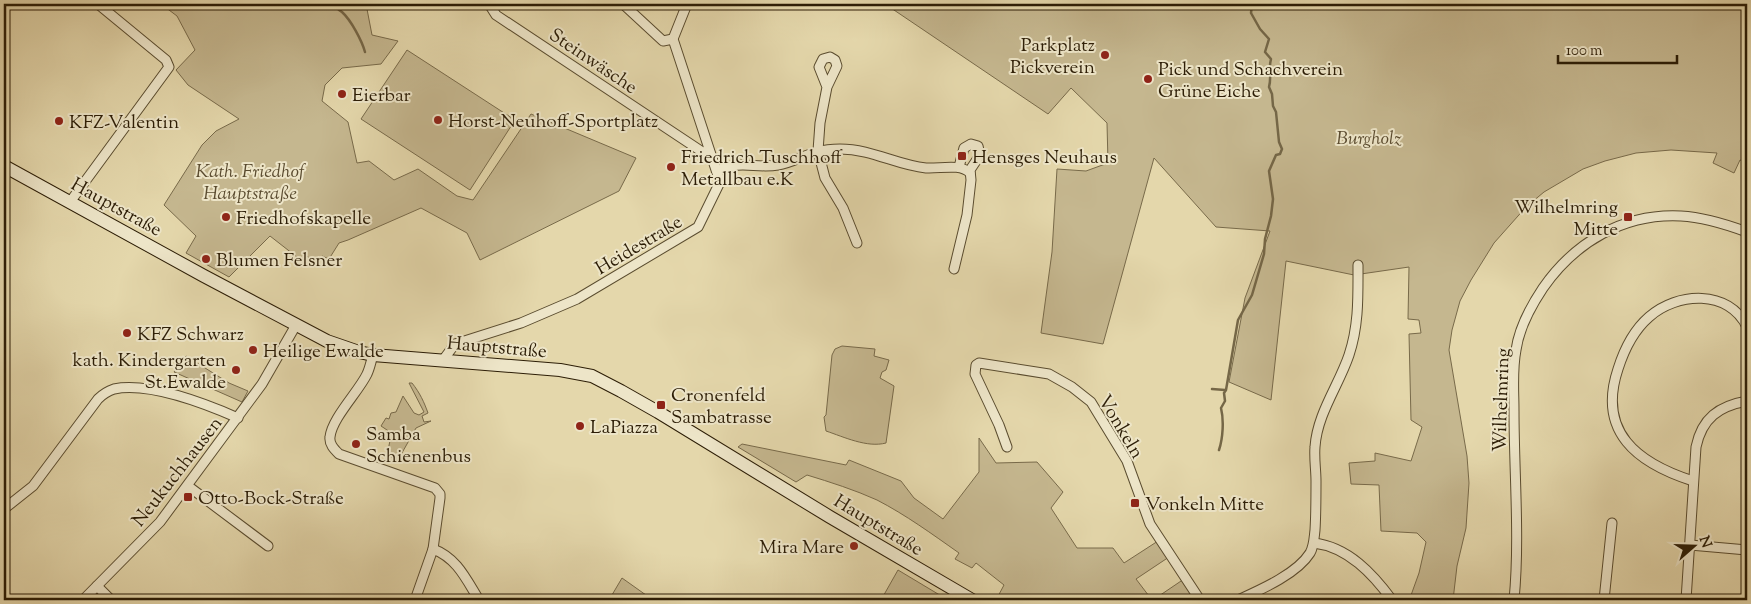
<svg xmlns="http://www.w3.org/2000/svg" width="1751" height="604" font-family="'Sorts Mill Goudy',serif">
<style>
.green{fill:#c5b78f;stroke:#786a4a}
.lines{fill:none;stroke-linecap:round;stroke-linejoin:round}
.stream{stroke:#756747;stroke-width:2.5}
.street-casing{stroke:#5a4c2f;stroke-width:11}
.secondary-casing{stroke:#2c1d06;stroke-width:14}
.street{stroke:#ede5c8;stroke-width:9}
.secondary{stroke:#ede5c8;stroke-width:12}
.poi-dot{fill:#8f2418;stroke:#ede5c8;stroke-width:2}
.labels{text-anchor:middle;stroke-width:4;stroke-linejoin:round;paint-order:stroke}
.poi-label{font-size:19px;fill:#2c1d06;stroke:#ede5c8;text-anchor:start}
.street-label{font-size:19px;fill:#2c1d06;stroke:#ede5c8}
.park-label{font-size:19px;font-style:italic;fill:#5a4b2f;stroke:#ede5c8}
</style>
<rect width="100%" height="100%" fill="#e4d7ab"/>
<filter id="stains"><feTurbulence type="fractalNoise" baseFrequency=".004" numOctaves="4"/><feColorMatrix values="0 0 0 0 .2 0 0 0 0 .09 0 0 0 0 .02 0 0 0 .5 -.17"/></filter>
<radialGradient id="worn" r=".72"><stop offset=".6" stop-color="#630" stop-opacity="0"/><stop offset="1" stop-color="#630" stop-opacity=".3"/></radialGradient>
<g class="green">
<polygon points="161,4 366,4 372,35 398,41 381,64 342,68 325,85 322,101 348,122 357,163 369,161 394,180 418,169 457,196 473,200 531,114 636,158 619,191 480,260 467,233 421,208 348,240 339,243 329,259 322,256 317,263 305,255 302,261 270,236 229,277 186,253 196,236 164,205 202,145 216,131 239,119 188,85 176,70 195,50 177,16"/>
<polygon points="881,4 1747,4 1747,162 1740,160 1734,173 1713,163 1717,153 1671,150 1636,153 1605,161 1583,169 1544,192 1526,207 1494,243 1471,280 1460,301 1452,330 1449,350 1467,456 1469,483 1466,528 1457,566 1453,600 1407,600 1410,598 1419,573 1426,542 1417,533 1381,531 1379,485 1351,484 1349,463 1375,461 1375,453 1411,461 1422,427 1411,420 1409,334 1421,333 1419,320 1408,319 1409,267 1354,275 1286,261 1271,400 1229,382 1245,298 1270,231 1216,227 1154,158 1103,344 1041,333 1052,252 1057,169 1086,171 1108,163 1107,123 1071,88 1048,114 891,8"/>
<polygon points="407,50 515,120 470,190 361,119"/>
<path d="M842,346L875,349L874,356L889,360L886,370L882,372L880,378L894,386L886,443C867,448 844,437 826,431L824,417L826,415L832,355L835,349Z"/>
<polygon points="186,356 229,383 248,391 242,402 174,372"/>
<path d="M409,383H412C420,393 424,402 428,413L422,416L424,422L431,421L416,428L398,460L387,455L391,436L390,432L381,426L386,418L389,419L391,413L396,412L403,396L414,413L419,415L424,412Z"/>
<path d="M979,438L996,463L1037,462L1063,492L1051,508L1077,548H1113L1124,563L1158,541L1169,557L1136,579L1152,600H996L1004,585L976,563L972,568L955,559L959,553C932,534 906,515 877,500C855,490 830,482 807,475L796,482L738,447L742,444L846,465L849,460L901,481L914,498L943,519L979,472Z"/>
<polygon points="898,570 948,600 881,600"/>
<polygon points="622,578 653,600 609,600"/>
<polygon points="1184,579 1197,600 1153,600"/>
</g>
<g class="lines">
<g class="stream">
<path d="M334,4C336,9 338,9 342,12C351,20 362,41 365,52"/>
<polyline points="1212,389 1225,390"/>
<path d="M1219,450C1223,438 1224,420 1221,408L1225,401L1224,393L1226,390L1238,320L1252,295L1264,254L1265,239L1271,216L1273,199L1269,171L1276,155L1280,154L1282,149L1279,142L1276,112L1273,106L1272,94L1269,87C1272,77 1268,69 1271,59L1265,52L1269,39L1260,29L1251,13L1252,4"/>
</g>
<g class="street-casing">
<g id="street">
<polyline points="489,4 496,15 701,151 711,155"/>
<polyline points="623,4 663,41 673,39"/>
<polyline points="827,87 819,67 823,59 830,57 835,60 837,66 827,87 820,123 818,151 825,178 843,208 857,243"/>
<path d="M717,171C722,169 727,166 732,166C745,163 762,168 778,165C792,163 804,155 817,152C824,150 833,149 840,149C872,149 896,165 926,168C940,169 960,163 970,173"/>
<polyline points="70,202 169,67 166,60 98,4"/>
<polyline points="954,269 967,215 971,180 970,170 980,155 978,146 971,144 964,148 959,167"/>
<path d="M373,355C371,361 370,368 367,374C359,391 332,418 330,437C329,444 334,449 339,454L435,488L440,494V498L433,549L415,600"/>
<polyline points="443,360 455,344 521,323 577,299 698,227 720,182 673,39 687,4"/>
<polyline points="1007,447 999,425 975,374 976,365 979,363 1049,374 1072,387 1091,402 1127,461 1150,524 1200,600"/>
<path d="M1693,481C1637,463 1597,432 1618,369C1624,350 1634,330 1649,317C1677,292 1729,289 1747,327"/>
<polyline points="188,486 268,546"/>
<path d="M4,509L33,486L98,399C102,395 108,391 114,389C149,382 206,404 238,418"/>
<path d="M1314,543C1348,547 1373,574 1392,600"/>
<polyline points="1690,545 1747,550"/>
<path d="M433,549C457,558 466,579 479,600"/>
<polyline points="97,586 111,600"/>
<polyline points="83,600 160,522 262,384 296,325"/>
<path d="M1238,600C1260,590 1297,574 1310,553C1314,546 1314,538 1315,530C1316,514 1316,498 1316,481C1316,470 1314,458 1315,447C1317,414 1339,385 1349,355C1359,325 1358,296 1358,265"/>
<path d="M1514,600C1520,539 1514,473 1514,411C1514,391 1512,370 1516,350C1519,328 1531,306 1543,288C1575,242 1624,213 1681,216C1702,217 1728,225 1747,232"/>
<polyline points="1604,600 1612,523"/>
<path d="M1686,600L1696,447C1702,418 1719,406 1747,401"/>
</g>
</g>
<g class="secondary-casing">
<polyline id="secondary" points="4,166 204,276 327,341 359,352 373,355 560,370 592,376 621,391 658,412 830,517 972,600"/>
</g>
<use href="#street" class="street"/>
<use href="#secondary" class="secondary"/>
</g>
<g class="poi-dot">
<circle cx="1105" cy="55" r="5"/>
<circle cx="1148" cy="79" r="5"/>
<circle cx="342" cy="94" r="5"/>
<circle cx="438" cy="120" r="5"/>
<circle cx="59" cy="121" r="5"/>
<rect x="957" y="151" width="10" height="10" rx="2.5"/>
<circle cx="671" cy="167" r="5"/>
<circle cx="226" cy="217" r="5"/>
<rect x="1623" y="212" width="10" height="10" rx="2.5"/>
<circle cx="206" cy="259" r="5"/>
<circle cx="127" cy="333" r="5"/>
<circle cx="253" cy="350" r="5"/>
<circle cx="236" cy="370" r="5"/>
<rect x="656" y="400" width="10" height="10" rx="2.5"/>
<circle cx="580" cy="426" r="5"/>
<circle cx="356" cy="444" r="5"/>
<rect x="183" y="492" width="10" height="10" rx="2.5"/>
<rect x="1130" y="498" width="10" height="10" rx="2.5"/>
<circle cx="854" cy="546" r="5"/>
</g>
<g class="labels">
<g class="poi-label">
<text x="1095" y="51" text-anchor="end">Parkplatz<tspan x="1095" dy="22">Pickverein</tspan></text>
<text x="1158" y="75">Pick und Schachverein<tspan x="1158" dy="22">Grüne Eiche</tspan></text>
<text x="352" y="101">Eierbar</text>
<text x="448" y="127">Horst-Neuhoff-Sportplatz</text>
<text x="69" y="128">KFZ-Valentin</text>
<text x="681" y="163">Friedrich Tuschhoff<tspan x="681" dy="22">Metallbau e.K</tspan></text>
<text x="972" y="163">Hensges Neuhaus</text>
<text x="1618" y="213" text-anchor="end">Wilhelmring<tspan x="1618" dy="22">Mitte</tspan></text>
<text x="236" y="224">Friedhofskapelle</text>
<text x="216" y="266">Blumen Felsner</text>
<text x="137" y="340">KFZ Schwarz</text>
<text x="263" y="357">Heilige Ewalde</text>
<text x="226" y="366" text-anchor="end">kath. Kindergarten<tspan x="226" dy="22">St.Ewalde</tspan></text>
<text x="671" y="401">Cronenfeld<tspan x="671" dy="22">Sambatrasse</tspan></text>
<text x="590" y="433">LaPiazza</text>
<text x="366" y="440">Samba<tspan x="366" dy="22">Schienenbus</tspan></text>
<text x="198" y="504">Otto-Bock-Straße</text>
<text x="1145" y="510">Vonkeln Mitte</text>
<text x="844" y="553" text-anchor="end">Mira Mare</text>
</g>
<g class="street-label">
<text transform="translate(594 60) rotate(34)" y="7">Steinwäsche</text>
<text transform="translate(117 206) rotate(29)" y="7">Hauptstraße</text>
<text transform="translate(638 244) rotate(-31)" y="7">Heidestraße</text>
<text transform="translate(497 346) rotate(5)" y="7">Hauptstraße</text>
<text transform="translate(1500 400) rotate(-88)" y="7">Wilhelmring</text>
<text transform="translate(1122 426) rotate(59)" y="7">Vonkeln</text>
<text transform="translate(176 471) rotate(-52)" y="7">Neukuchhausen</text>
<text transform="translate(879 524) rotate(31)" y="7">Hauptstraße</text>
</g>
<g class="park-label">
<text x="1369" y="144">Burgholz</text>
<text x="250" y="177">Kath. Friedhof<tspan x="250" dy="22">Hauptstraße</tspan></text>
</g>
</g>
<rect width="1751" height="604" fill="none" stroke="#e4d7ab" stroke-width="20"/>
<rect x="5" y="5" width="1741" height="594" fill="none" stroke="#2c1d06" stroke-width="2.5"/>
<rect x="10" y="10" width="1731" height="584" fill="none" stroke="#2c1d06"/>
<g transform="translate(1694 546) rotate(70)" stroke="#ede5c8" stroke-width="4" paint-order="stroke">
<path d="M0-4L9 19L0 12L-9 19Z" fill="#2c1d06"/>
<text y="-8" font-size="14" font-weight="bold" text-anchor="middle" fill="#2c1d06">N</text>
</g>
<path d="M1558 55v8h119v-8" fill="none" stroke="#2c1d06" stroke-width="2.5"/>
<text x="1566" y="55" font-size="15" fill="#2c1d06" stroke="#ede5c8" stroke-width="4" paint-order="stroke">100 m</text>
<rect width="100%" height="100%" filter="url(#stains)"/>
<rect width="100%" height="100%" fill="url(#worn)"/>
</svg>
